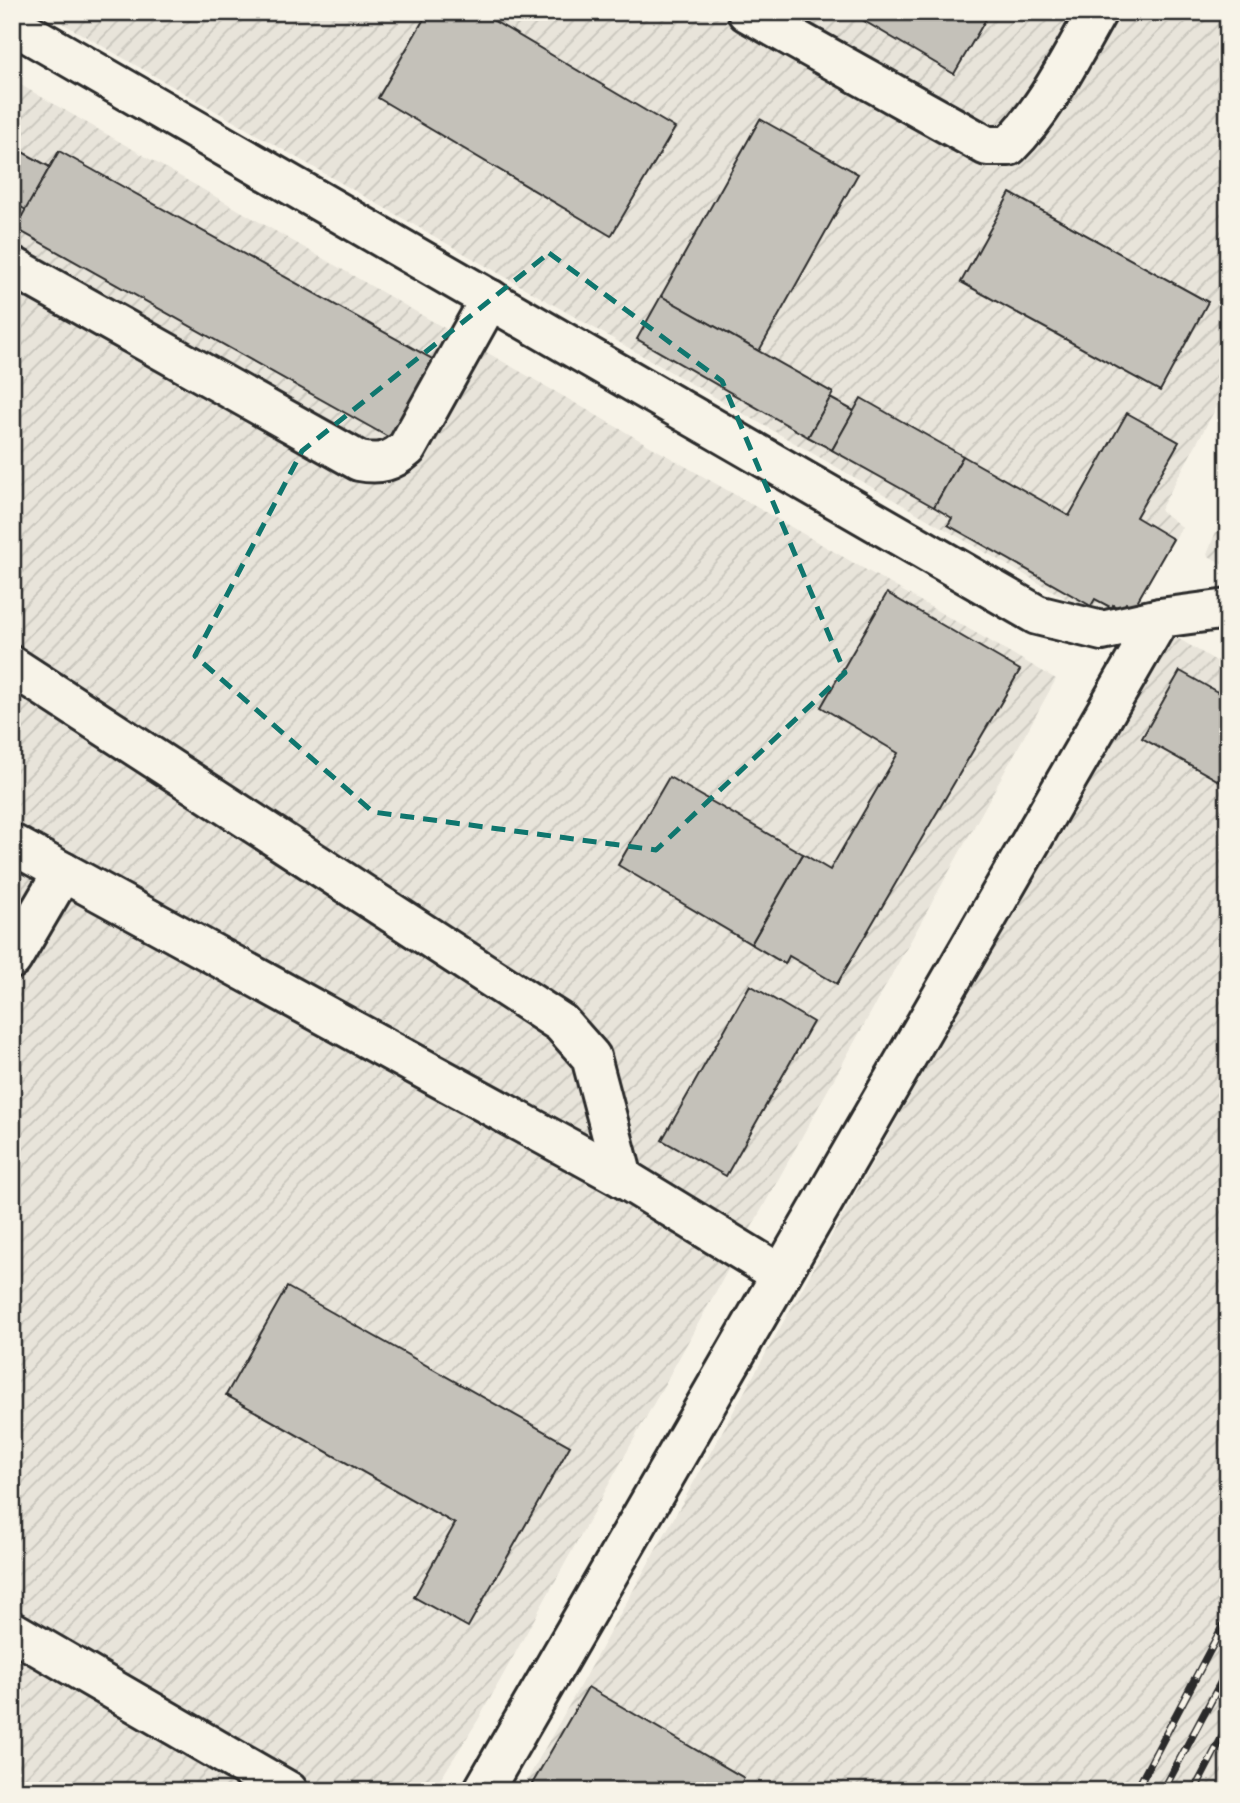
<svg xmlns="http://www.w3.org/2000/svg" width="1240" height="1803" font-family="Pangolin,sans-serif">
<style>
.industrial{fill:url(#industrial-furrows)}
.building{fill:#c4c1b9;stroke:#2b2b2b;stroke-width:2}
.lines{fill:none;stroke-linecap:round;stroke-linejoin:round}
.minor-casing{stroke:#2b2b2b;stroke-width:44}
.minor{stroke:#f7f3e8;stroke-width:38}
.rail-casing{stroke:#2b2b2b;stroke-width:8}
.rail{stroke:#f7f3e8;stroke-width:5;stroke-dasharray:16;stroke-linecap:butt}
.marked{fill:none;stroke:#0f766e;stroke-width:5;stroke-dasharray:14 9;stroke-linejoin:round}
</style>
<defs>
<pattern id="industrial-furrows" width="10" height="10" patternUnits="userSpaceOnUse" patternTransform="scale(1.75)"><rect width="10" height="10" fill="#e8e4da"/><path d="M-1 1l2-2M0 10L10 0M9 11l2-2" fill="none" stroke="#c7c4bb"/></pattern>
</defs>
<rect width="100%" height="100%" fill="#f7f3e8"/>
<filter id="ink" filterUnits="userSpaceOnUse"><feTurbulence type="fractalNoise" baseFrequency=".0143" numOctaves="2"/><feDisplacementMap in="SourceGraphic" scale="14" xChannelSelector="R" yChannelSelector="G"/><feConvolveMatrix kernelMatrix="1 2 1 2 8 2 1 2 1" color-interpolation-filters="sRGB"/></filter>
<g filter="url(#ink)">
<g class="industrial">
<polygon points="43,12 1228,12 1228,386 1160,510 1182,527 1119,629"/>
<polygon points="12,80 1056,679 478,1720 433,1791 304,1791 12,1622"/>
<polygon points="1228,500 1228,567 1207,555"/>
<polygon points="1169,633 1228,668 1228,1791 521,1791"/>
<polygon points="12,1655 249,1791 12,1791"/>
</g>
<g class="building">
<polygon points="428,12 479,12 675,128 611,236 378,98"/>
<polygon points="849,12 990,12 954,74"/>
<polygon points="760,119 858,174 759,351 661,296"/>
<polygon points="17,149 50,167 26,210 12,202 12,158"/>
<polygon points="59,151 434,360 390,438 15,228"/>
<polygon points="1010,193 1208,302 1160,391 961,282"/>
<polygon points="661,296 833,393 808,437 637,339"/>
<polygon points="830,398 854,411 832,450 808,437"/>
<polygon points="861,398 963,456 934,507 832,450"/>
<polygon points="1127,413 1179,442 1136,517 1173,539 1134,607 1126,603 1122,610 1113,605 1112,608 1095,599 1091,606 948,525 952,518 934,507 963,456 1069,516"/>
<polygon points="887,593 1020,670 837,984 789,956 785,964 751,944 803,854 830,870 898,753 821,707"/>
<polygon points="1180,671 1228,698 1228,786 1142,738"/>
<polygon points="669,777 803,854 751,944 618,865"/>
<polygon points="750,985 813,1022 726,1176 662,1140"/>
<polygon points="287,1287 570,1446 468,1627 414,1597 455,1524 226,1395"/>
<polygon points="588,1687 744,1778 737,1791 528,1791"/>
</g>
<g class="lines">
<g class="minor-casing">
<g id="minor">
<path d="M747,12L987,146H1009C1047,108 1070,59 1097,12"/>
<polyline points="12,24 1037,615 1102,631 1160,618 1228,609"/>
<path d="M12,266L359,461C380,465 391,462 407,448L490,299"/>
<polyline points="12,666 561,1023 591,1057 623,1178"/>
<polyline points="12,844 623,1178 780,1274"/>
<polyline points="12,959 63,872"/>
<polyline points="12,1631 288,1791"/>
<polyline points="483,1791 1160,618"/>
</g>
</g>
<use href="#minor" class="minor"/>
<g class="rail-casing">
<g id="rail">
<polyline points="1136,1791 1228,1616"/>
<polyline points="1163,1791 1228,1669"/>
<polyline points="1194,1791 1228,1726"/>
</g>
</g>
<use href="#rail" class="rail"/>
</g>
</g>
<path class="marked" d="M549,253L722,381L845,673L656,850L373,812L195,656L302,451Z"/>
<rect width="1240" height="1803" fill="none" stroke="#f7f3e8" stroke-width="42"/>
<rect x="21" y="21" width="1198" height="1761" fill="none" stroke="#2b2b2b" stroke-width="2.5" filter="url(#ink)"/>
</svg>
